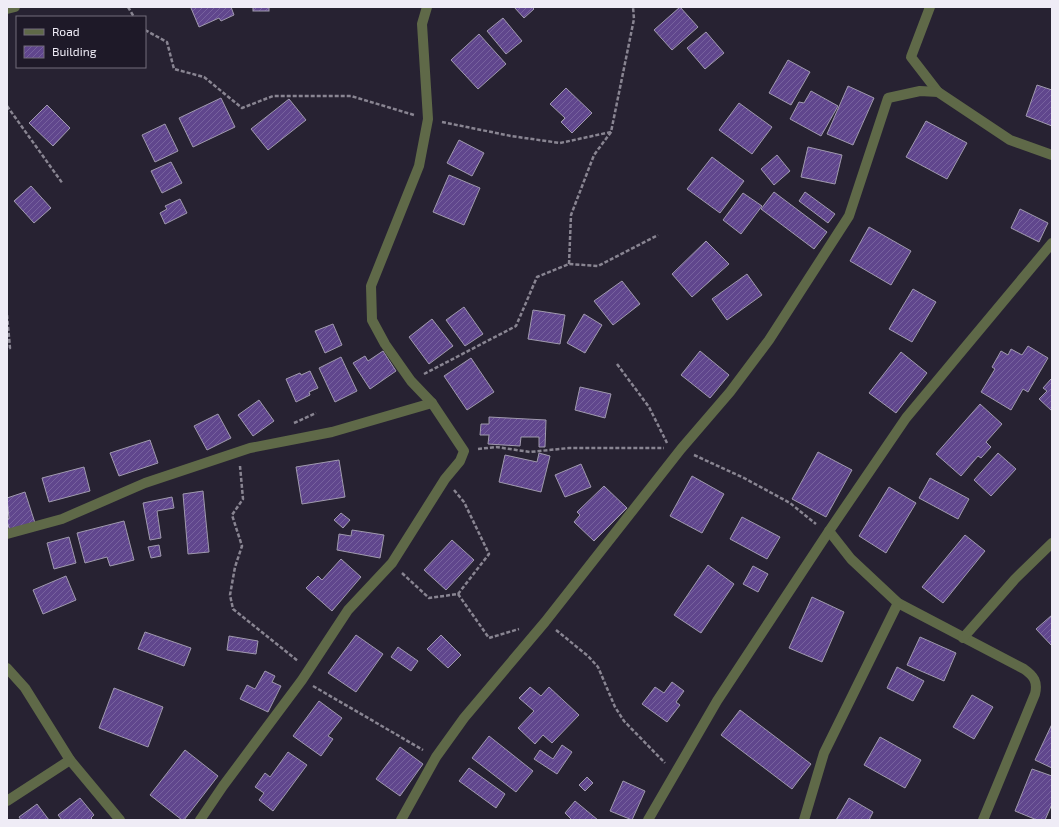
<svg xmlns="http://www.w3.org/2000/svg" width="1059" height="827" font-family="'Exo 2',sans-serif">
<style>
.building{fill:url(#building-hatch);stroke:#a09aae}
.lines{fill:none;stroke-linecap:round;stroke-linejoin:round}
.path{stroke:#898592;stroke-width:2.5;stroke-dasharray:4 2;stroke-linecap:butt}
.minor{stroke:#5f6948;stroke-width:10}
</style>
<defs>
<pattern id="building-hatch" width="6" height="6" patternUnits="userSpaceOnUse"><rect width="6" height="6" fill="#60468d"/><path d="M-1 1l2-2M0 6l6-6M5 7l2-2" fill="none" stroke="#77619e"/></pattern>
</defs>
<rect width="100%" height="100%" fill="#272232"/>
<g class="building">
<polygon points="192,7 231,7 234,15 221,21 219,18 199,27 191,8"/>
<rect x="253" y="7" width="16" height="4"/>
<polygon points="514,7 532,7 534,9 524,18"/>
<polygon points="680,7 698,27 672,50 654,30"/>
<polygon points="503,18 522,41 506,54 487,31"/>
<polygon points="706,32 724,53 705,69 687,48"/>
<polygon points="479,34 506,64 478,89 451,60"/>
<polygon points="788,60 810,72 791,105 769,93"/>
<polygon points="1037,85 1052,90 1052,126 1026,116"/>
<polygon points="848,86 874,98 853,145 827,134"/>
<polygon points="566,88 592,113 572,133 561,122 565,118 550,104"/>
<polygon points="811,91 838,106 821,136 790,119 799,102 804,103"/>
<polygon points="221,98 235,127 193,147 179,118"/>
<polygon points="289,99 306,120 268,150 251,129"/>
<polygon points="739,103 772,127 752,154 719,130"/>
<polygon points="47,105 70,128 53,146 29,123"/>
<polygon points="926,121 967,143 947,179 906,157"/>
<polygon points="165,124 178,151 155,162 142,135"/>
<polygon points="459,140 484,153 472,176 447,163"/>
<polygon points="808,147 842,155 835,184 801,177"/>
<polygon points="777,155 790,171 774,185 761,169"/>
<polygon points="712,157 744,181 720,213 687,189"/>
<polygon points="171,162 182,183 162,193 151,171"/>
<polygon points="449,175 480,188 464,225 433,212"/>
<polygon points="31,186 51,208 34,223 14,201"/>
<polygon points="774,192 827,232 814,249 761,209"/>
<polygon points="805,192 835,214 828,223 799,201"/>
<polygon points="743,193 762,206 741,234 723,220"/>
<polygon points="180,199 187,213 165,224 160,213 167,209 165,206"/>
<polygon points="1020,209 1048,223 1039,242 1011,228"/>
<polygon points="869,227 911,251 891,285 850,261"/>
<polygon points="706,241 729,264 692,297 672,274"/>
<polygon points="747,274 762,295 727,320 712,299"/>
<polygon points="622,281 640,304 613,325 594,301"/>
<polygon points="913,289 936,302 912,342 889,329"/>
<polygon points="464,307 483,334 465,346 446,320"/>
<polygon points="533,310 565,315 560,344 528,339"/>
<polygon points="584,314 602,325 585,353 567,343"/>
<polygon points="432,319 453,346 429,364 409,337"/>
<polygon points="333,324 342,345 325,353 315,331"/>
<polygon points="1028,346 1048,358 1028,392 1023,389 1011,410 981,392 995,369 992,367 1001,351 1008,355 1011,349 1022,355"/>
<polygon points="383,351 396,371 370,389 353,363 365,356 368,361"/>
<polygon points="700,351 729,375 710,398 681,375"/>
<polygon points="901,352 927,373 896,413 869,393"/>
<polygon points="341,357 357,391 335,402 319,368"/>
<polygon points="471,358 494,392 467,410 444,376"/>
<polygon points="310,371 318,388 309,392 310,395 296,402 286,379 300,373 301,375"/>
<polygon points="1051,379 1052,379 1052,411 1039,399 1047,391 1043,388"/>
<polygon points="580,387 611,394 605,418 575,410"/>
<polygon points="259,400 274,421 253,436 238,415"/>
<polygon points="980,404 1002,424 986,442 991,447 981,458 978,456 961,476 936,454"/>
<polygon points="218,414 231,438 207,450 194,426"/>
<polygon points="489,417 546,420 545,447 539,447 539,437 521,437 520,446 488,444 489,435 480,435 481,424 489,424"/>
<polygon points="150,440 158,463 119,476 110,453"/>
<polygon points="818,452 852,470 826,517 792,499"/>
<polygon points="539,453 550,456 541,492 499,482 505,455 537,462"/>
<polygon points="998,453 1016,469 991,496 974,480"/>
<polygon points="339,460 345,497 302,504 296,467"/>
<polygon points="581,464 591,487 565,497 555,475"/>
<polygon points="84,467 90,491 49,502 42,478"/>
<polygon points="692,476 724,494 702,533 670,516"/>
<polygon points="930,478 969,499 958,519 919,498"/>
<polygon points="604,486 627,508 594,541 574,522 580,515 577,512"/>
<polygon points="889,487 916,503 886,553 859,536"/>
<polygon points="203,491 209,552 188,554 183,494"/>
<polygon points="25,492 35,523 10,531 7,521 9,518 7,498"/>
<polygon points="172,497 174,508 157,511 161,538 150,540 143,503"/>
<polygon points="341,513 350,520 343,528 334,520"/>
<polygon points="742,517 780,537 767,559 730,539"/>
<polygon points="124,521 134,560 110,566 107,557 85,563 77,533"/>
<polygon points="352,530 384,535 380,558 337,550 339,534 351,536"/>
<polygon points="965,535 985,551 943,603 922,587"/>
<polygon points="69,537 76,563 54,569 47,543"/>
<polygon points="452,540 474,560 446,590 424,570"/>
<polygon points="159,545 161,556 151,558 148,547"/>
<polygon points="341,559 361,577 332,611 306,588 318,576 322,580"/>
<polygon points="708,565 734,584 701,633 674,615"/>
<polygon points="753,566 768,574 758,592 743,584"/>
<polygon points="66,576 76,600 43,614 33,590"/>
<polygon points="812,597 844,612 822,662 789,648"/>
<polygon points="1052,615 1052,646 1036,629"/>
<polygon points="145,632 191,648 184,666 138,649"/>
<polygon points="356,635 383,654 356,692 328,673"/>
<polygon points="441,635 461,655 448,668 427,649"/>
<polygon points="229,636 258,641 256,654 227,650"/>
<polygon points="920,637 956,653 944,681 907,665"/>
<polygon points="398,647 418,661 411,671 391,657"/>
<polygon points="897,667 924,681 913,701 887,688"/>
<polygon points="265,671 275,676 272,682 281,686 268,712 240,699 247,685 255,689"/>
<polygon points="672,682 684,691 676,702 680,705 667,722 642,704 655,687 664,693"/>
<polygon points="530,687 541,696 549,687 579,715 552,743 543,735 535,744 518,728 534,711 519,698"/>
<polygon points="114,688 163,707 148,747 99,728"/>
<polygon points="972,695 993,707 974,739 953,727"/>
<polygon points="319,701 342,718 328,736 333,739 321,756 293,736"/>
<polygon points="740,710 811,764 792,789 721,735"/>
<polygon points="1052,724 1052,768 1035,760"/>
<polygon points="489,736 533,771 516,792 472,758"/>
<polygon points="880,737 921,760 905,788 864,765"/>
<polygon points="562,745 572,752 557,774 534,759 540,750 553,759"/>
<polygon points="400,747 423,764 400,796 376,779"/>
<polygon points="185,750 218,776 184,820 182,820 150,795"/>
<polygon points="288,752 307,765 273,811 259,800 264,793 255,787 265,773 270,777"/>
<polygon points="469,768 505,794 496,808 459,781"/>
<polygon points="1032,769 1052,776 1052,804 1045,820 1037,820 1015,811"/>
<polygon points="587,777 593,783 585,791 579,785"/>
<polygon points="623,781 645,791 632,820 610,811"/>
<polygon points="80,798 94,815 91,818 93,820 62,820 58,815"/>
<polygon points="849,798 873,812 869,820 836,820"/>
<polygon points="575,801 598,820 572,820 565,813"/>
<polygon points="37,804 49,820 21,820 19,817"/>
</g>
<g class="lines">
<g class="path">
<polyline points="128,7 134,17"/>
<polyline points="145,30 167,42 174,69 204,77 242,108 273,96 351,96 414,115"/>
<polyline points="7,106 63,184"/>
<polyline points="442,122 511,136 560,143 611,132"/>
<polyline points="569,264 571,215 594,155 611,132 634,19 633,7"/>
<polyline points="7,315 10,348 7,349"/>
<polyline points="617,364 649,407 667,443"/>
<polyline points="424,374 516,326 537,277 569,264 598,266 658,235"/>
<polyline points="294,423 316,413"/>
<polyline points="478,449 496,447 530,452 569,448 664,448"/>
<polyline points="694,455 744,478 790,503 816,524"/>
<polyline points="240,466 243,499 232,515 242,546 235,567 230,595 233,609 298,661"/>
<polyline points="454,490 464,502 489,554 458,594"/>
<polyline points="402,573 429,598 458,594 489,638 519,629"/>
<polyline points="556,630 588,656 598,667 615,707 624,721 665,763"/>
<polyline points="313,686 423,750"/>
</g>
<g class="minor">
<polyline points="930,7 911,57 938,92"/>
<polyline points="7,9 15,7"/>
<path d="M829,531L851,559L898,603L1024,669C1034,676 1038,682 1035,694L983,820"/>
<polyline points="7,534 62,519 145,483 250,448 332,432 432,403"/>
<polyline points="963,638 1015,579 1052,543"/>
<polyline points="7,668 25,688 70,760 120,820"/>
<polyline points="7,801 70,760"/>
<polyline points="200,820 223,786 302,680 348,610 392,563 445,479 460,461 464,451 432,403 411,381 385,344 372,320 371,286 419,166 428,119 422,24 427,7"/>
<polyline points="401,820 436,757 464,718 545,622 681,449 730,392 769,340 849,216 888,98 920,91 938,92 1010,140 1052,155"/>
<polyline points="648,820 717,701 829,531 906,418 1052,243"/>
<polyline points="804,820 824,753 898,603"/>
</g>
</g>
<rect width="1059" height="827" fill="none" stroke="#efecf6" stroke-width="16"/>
<rect x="16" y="16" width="130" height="52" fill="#1e1928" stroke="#726d7a"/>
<rect x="24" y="29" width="20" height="6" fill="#5f6948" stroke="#726d7a"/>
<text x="52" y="36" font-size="12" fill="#efecf6">Road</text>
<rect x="24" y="46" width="20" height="12" fill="url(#building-hatch)" stroke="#726d7a"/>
<text x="52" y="56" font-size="12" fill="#efecf6">Building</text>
</svg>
